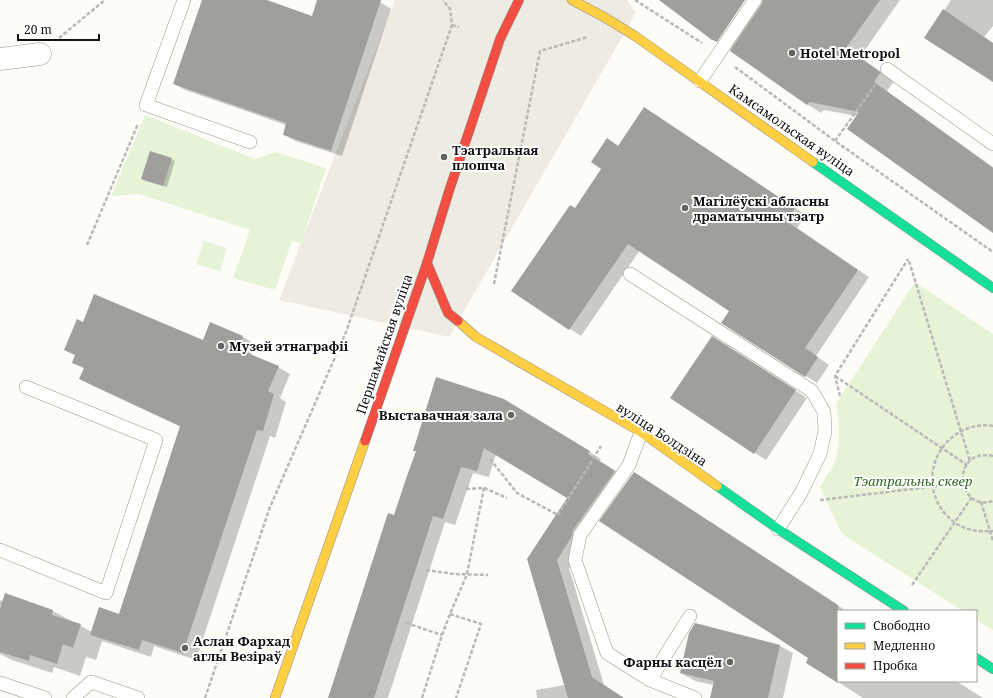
<svg xmlns="http://www.w3.org/2000/svg" width="993" height="698" font-family="'Noto Serif',serif">
<style>
.green{fill:#e7f3d7}
.plaza{fill:#edebe2}
.shadow{fill:#0003}
.building{fill:#a19f9c}
.lines{fill:none;stroke-linecap:round;stroke-linejoin:round}
.lane-casing{stroke:#979795;stroke-width:14}
.street-casing{stroke:#979795;stroke-width:23}
.fast-casing{stroke:#8e8d8b;stroke-width:10}
.slow-casing{stroke:#8e8d8b;stroke-width:10}
.jam-casing{stroke:#8e8d8b;stroke-width:10}
.path{stroke:#b9b9b8;stroke-width:2.5;stroke-dasharray:4 2;stroke-linecap:butt}
.lane{stroke:#fffffe;stroke-width:13}
.street{stroke:#fffffe;stroke-width:22}
.fast{stroke:#16e098;stroke-width:9}
.slow{stroke:#ffcf43;stroke-width:9}
.jam{stroke:#f24e42;stroke-width:9}
.poi-dot{fill:#646362;stroke:#fff;stroke-width:1.5}
.labels{text-anchor:middle;stroke-width:4;stroke-linejoin:round;paint-order:stroke}
.poi-label{font-size:13px;font-weight:bold;fill:#111;stroke:#fff;text-anchor:start}
.street-label{font-size:13px;fill:#111;stroke:#fff}
.park-label{font-size:13px;font-style:italic;fill:#2f6b1f;stroke:#fff}
</style>
<rect width="100%" height="100%" fill="#fdfcf7"/>
<g class="green">
<polygon points="145,115 255,159 276,152 326,168 301,243 292,241 275,290 233,278 250,230 139,194 111,196"/>
<polygon points="204,241 227,248 220,271 196,264"/>
<path d="M915,282L993,334V630L976,620V611H963L842,534L820,487C824,480 829,473 833,466C841,449 840,423 836,404Z"/>
</g>
<polygon class="plaza" points="395,0 627,0 636,13 449,337 279,300"/>
<g class="shadow">
<polygon points="204,0 264,0 313,17 318,0 374,0 380,2 391,9 342,156 295,141 284,134 286,125 185,90 174,84"/>
<polygon points="747,0 900,0 860,57 894,81 887,91 993,167 993,232 857,116 824,110 821,113 807,104 732,50 717,42 718,42"/>
<polygon points="951,0 993,0 993,26 984,37 993,43 993,81 926,38"/>
<polygon points="645,108 656,115 806,215 797,228 869,277 816,356 829,365 817,383 722,323 730,311 640,250 581,336 570,329 512,290 575,209 602,169 607,139 619,146"/>
<polygon points="171,159 175,161 167,187 146,181 142,179"/>
<polygon points="83,323 204,341 211,324 243,337 255,344 251,355 278,367 290,374 280,398 286,402 275,438 270,436 196,660 154,646 151,657 102,641 96,660 86,657 80,676 54,667 52,673 12,660 0,654 0,600 3,601 5,595 53,611 92,632 119,615 181,427 93,386 80,379 85,369 73,362 76,356"/>
<polygon points="724,344 807,398 766,460 755,453 672,398"/>
<polygon points="516,407 601,459 600,461 627,478 585,537 584,543 569,568 604,685 624,698 537,698 536,690 565,685 528,559 568,498 496,454 489,477 473,473 455,525 445,522 388,698 329,698 394,517 417,452 414,450"/>
<polygon points="807,586 847,611 838,611 838,681 956,681 983,698 863,698 807,662 809,657"/>
<polygon points="780,646 793,653 783,698 711,698 714,685 695,681 681,673"/>
</g>
<g class="building">
<polygon points="202,0 267,0 312,16 317,0 381,0 331,151 283,135 286,123 173,84"/>
<polygon points="659,0 745,0 717,42 713,40 712,40"/>
<polygon points="763,0 880,0 846,48 880,72 880,73 874,82 993,168 993,233 847,129 859,112 809,102 807,105 730,51 762,4"/>
<polygon points="943,9 993,43 993,82 924,38"/>
<polygon points="644,107 795,208 786,221 858,270 805,348 818,357 805,377 721,323 729,311 628,244 569,330 511,291 570,205 575,208 601,169 591,162 607,138 618,146"/>
<polygon points="150,151 172,158 163,186 141,179"/>
<polygon points="94,294 203,340 210,322 243,336 238,349 279,366 268,391 274,394 263,431 257,430 183,653 142,640 139,650 90,635 99,607 119,614 180,426 79,379 84,368 72,363 75,355 64,350 77,319 83,322"/>
<polygon points="712,336 796,390 754,454 670,398"/>
<polygon points="436,377 504,399 590,451 588,454 615,471 573,530 572,536 557,560 592,677 624,698 568,698 527,559 567,498 484,448 477,471 461,467 443,519 433,516 374,698 328,698 388,513 394,515 407,476 416,451 413,451"/>
<polygon points="634,472 838,605 838,683 806,663 808,658 599,521"/>
<polygon points="5,593 53,610 52,615 81,624 73,648 63,644 57,664 30,655 29,661 0,652 0,609"/>
<polygon points="695,623 780,645 768,698 710,698 714,681 680,673 689,633"/>
</g>
<g class="lines">
<g class="lane-casing">
<g id="lane">
<polyline points="184,0 146,105 250,142"/>
<polyline points="887,69 993,144"/>
<polyline points="700,81 755,0"/>
<polyline points="630,274 812,391 824,412 825,431 820,454 801,493 778,529"/>
<polyline points="641,432 629,465 580,535 575,560 607,653 650,680 695,698"/>
<polyline points="0,550 106,593 156,440 26,387"/>
<polyline points="650,680 690,616"/>
<polyline points="0,683 45,698"/>
<polyline points="73,698 91,682 138,698"/>
</g>
</g>
<g class="street-casing">
<polyline id="street" points="0,59 40,54"/>
</g>
<g class="fast-casing">
<g id="fast">
<polyline points="813,162 993,288"/>
<polyline points="717,486 778,529 904,611"/>
<polyline points="976,658 993,669"/>
</g>
</g>
<g class="slow-casing">
<g id="slow">
<polyline points="572,0 604,17 635,36 813,162"/>
<polyline points="458,321 476,337 641,432 717,486"/>
<polyline points="275,698 365,441"/>
</g>
</g>
<g class="jam-casing">
<g id="jam">
<polyline points="458,321 448,313 427,263 449,191 500,39 519,0"/>
<polyline points="365,441 427,263"/>
</g>
</g>
<g class="path">
<polyline points="635,0 702,43"/>
<polyline points="452,25 459,27"/>
<polyline points="59,38 105,0"/>
<polyline points="735,67 835,141 993,252"/>
<polyline points="835,141 875,85"/>
<polyline points="87,245 138,124"/>
<polyline points="909,261 970,461"/>
<polyline points="494,284 540,51 588,37"/>
<polyline points="835,376 967,465"/>
<polyline points="840,396 835,376 908,259"/>
<path d="M993,426C982,424 970,426 960,432C925,452 922,501 957,524C968,531 981,532 993,531"/>
<path d="M993,456C950,447 956,513 993,501"/>
<polyline points="490,459 517,493 558,515 601,446"/>
<polyline points="466,489 484,488 507,498"/>
<polyline points="820,500 963,483"/>
<polyline points="981,502 993,541"/>
<polyline points="426,570 454,574 488,575"/>
<polyline points="912,585 972,497"/>
<polyline points="450,614 481,624 456,698"/>
<polyline points="406,623 442,635"/>
<polyline points="205,698 270,507 346,332 452,25 450,9 443,0"/>
<polyline points="422,698 442,635 450,614 467,574 484,488"/>
</g>
<use href="#lane" class="lane"/>
<use href="#street" class="street"/>
<use href="#fast" class="fast"/>
<use href="#slow" class="slow"/>
<use href="#jam" class="jam"/>
</g>
<g class="poi-dot">
<circle cx="792" cy="53" r="4"/>
<circle cx="444" cy="157" r="4"/>
<circle cx="685" cy="208" r="4"/>
<circle cx="221" cy="346" r="4"/>
<circle cx="511" cy="415" r="4"/>
<circle cx="185" cy="648" r="4"/>
<circle cx="730" cy="662" r="4"/>
</g>
<g class="labels">
<g class="poi-label">
<text x="800" y="58">Hotel Metropol</text>
<text x="452" y="155">Тэатральная<tspan x="452" dy="15">плошча</tspan></text>
<text x="693" y="206">Магілёўскі абласны<tspan x="693" dy="15">драматычны тэатр</tspan></text>
<text x="229" y="351">Музей этнаграфіі</text>
<text x="503" y="420" text-anchor="end">Выставачная зала</text>
<text x="193" y="646">Аслан Фархад<tspan x="193" dy="15">аглы Везіраў</tspan></text>
<text x="722" y="667" text-anchor="end">Фарны касцёл</text>
</g>
<g class="street-label">
<text transform="translate(792 130) rotate(35)" y="5">Камсамольская вуліца</text>
<text transform="translate(384 344) rotate(-71)" y="5">Першамайская вуліца</text>
<text transform="translate(662 434) rotate(33)" y="5">вуліца Болдзіна</text>
</g>
<g class="park-label">
<text x="913" y="486">Тэатральны сквер</text>
</g>
</g>
<rect x="837" y="610" width="140" height="72" fill="#ffffff" stroke="#a0a0a0"/>
<rect x="845" y="623" width="20" height="6" fill="#16e098" stroke="#a0a0a0"/>
<text x="873" y="630" font-size="12" fill="#111111">Свободно</text>
<rect x="845" y="643" width="20" height="6" fill="#ffcf43" stroke="#a0a0a0"/>
<text x="873" y="650" font-size="12" fill="#111111">Медленно</text>
<rect x="845" y="663" width="20" height="6" fill="#f24e42" stroke="#a0a0a0"/>
<text x="873" y="670" font-size="12" fill="#111111">Пробка</text>
<path d="M18 34v6h81v-6" fill="none" stroke="#111111" stroke-width="2"/>
<text x="24" y="34" font-size="12" fill="#111111" stroke="#ffffff" stroke-width="3" paint-order="stroke">20 m</text>
</svg>
